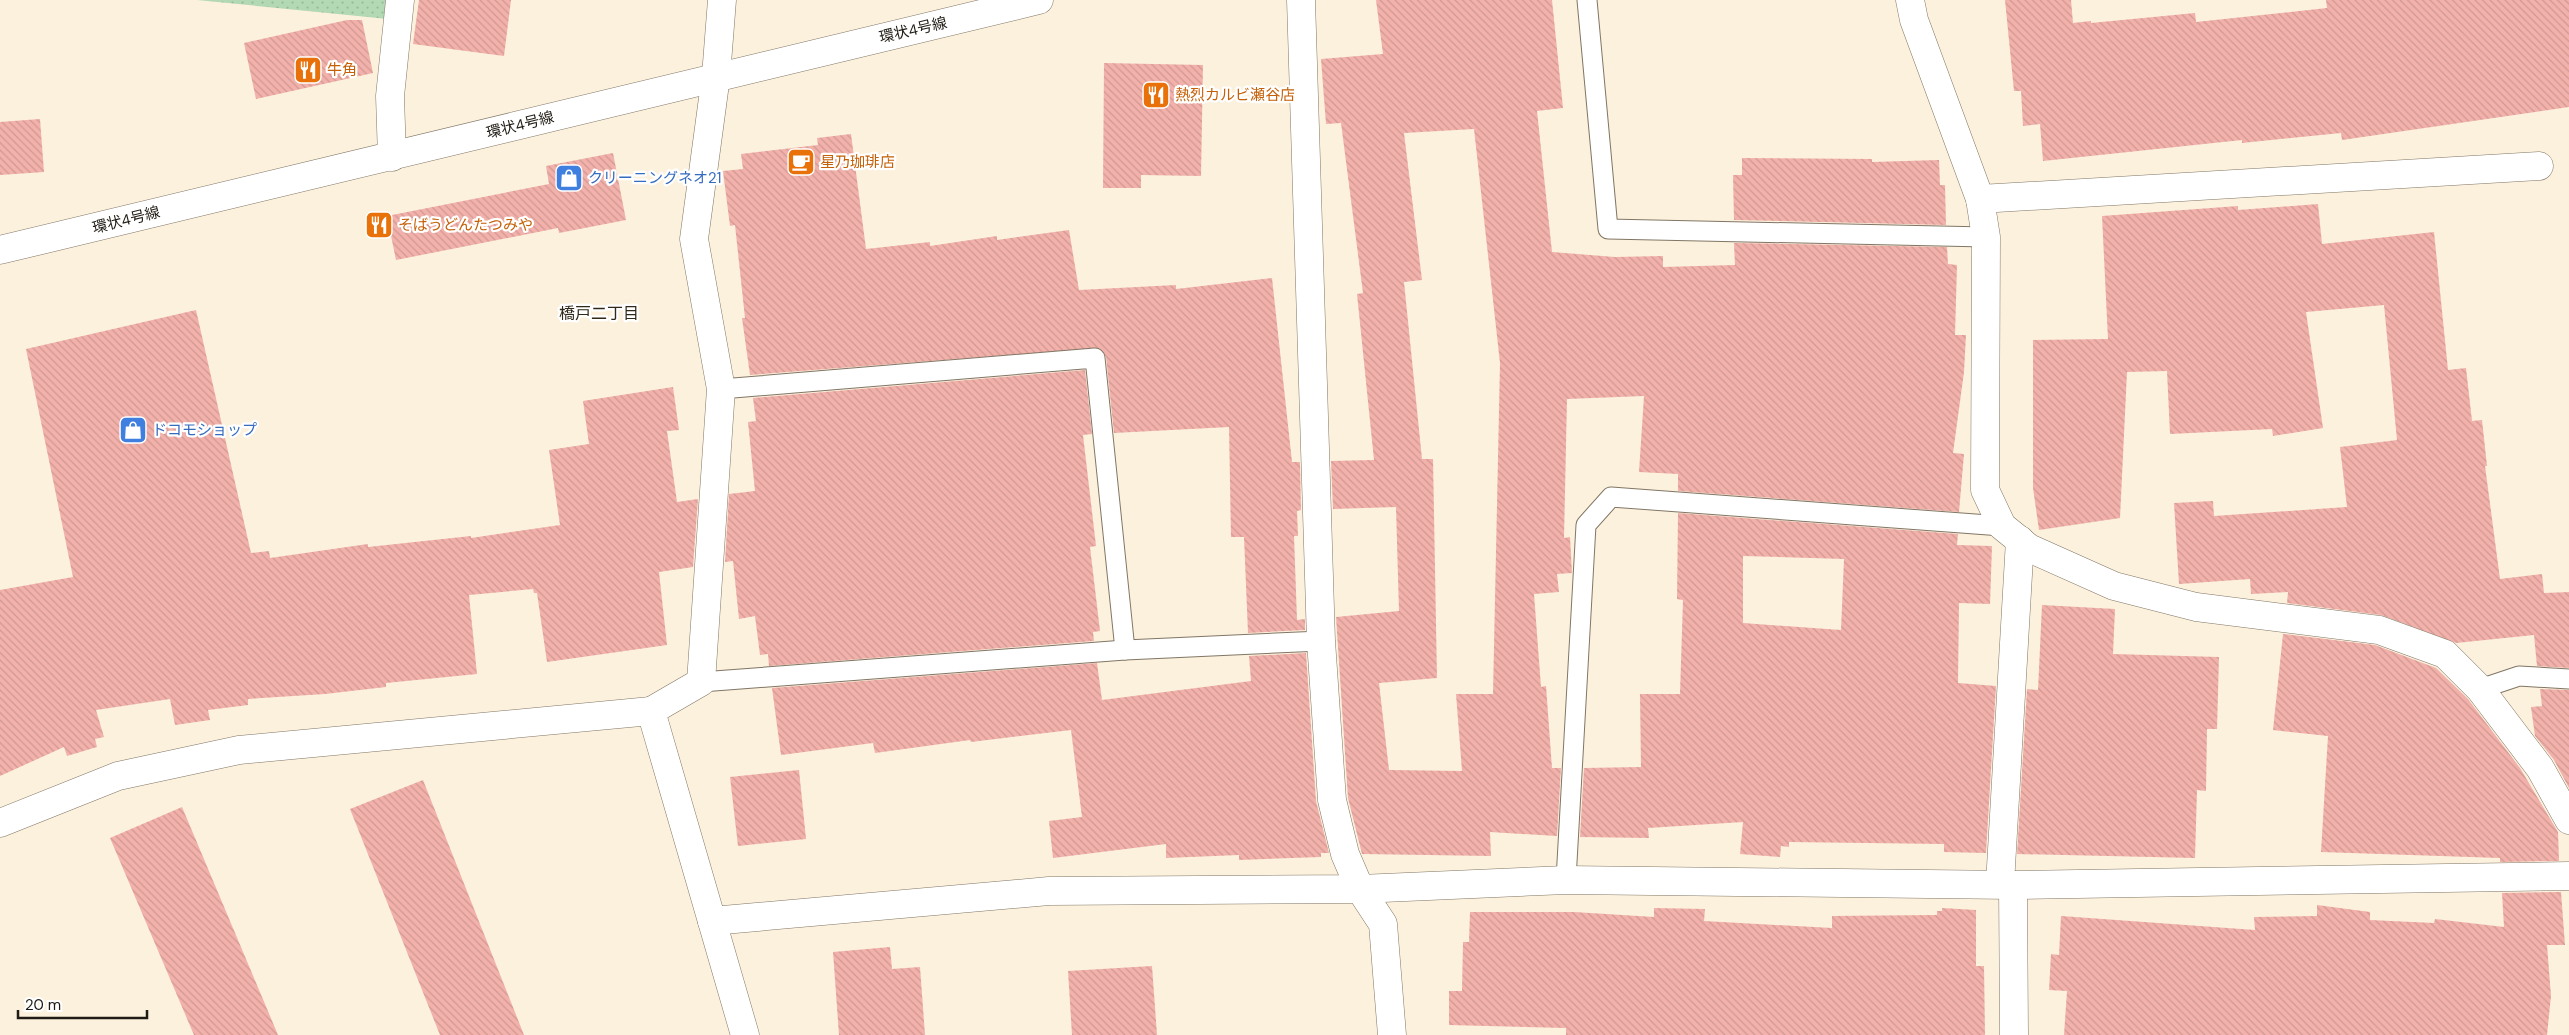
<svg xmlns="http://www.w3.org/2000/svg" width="2569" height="1035" font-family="'DM Sans','Noto Sans JP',sans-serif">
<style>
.park{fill:url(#park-dots)}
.building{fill:url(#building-back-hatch);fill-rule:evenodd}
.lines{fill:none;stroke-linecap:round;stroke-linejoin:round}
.service-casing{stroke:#817665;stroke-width:21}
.minor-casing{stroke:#817665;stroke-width:29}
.primary-casing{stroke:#817665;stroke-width:29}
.service{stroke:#fff;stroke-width:19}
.minor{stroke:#fff;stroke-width:28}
.primary{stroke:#fff;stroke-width:28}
.labels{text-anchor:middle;stroke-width:4.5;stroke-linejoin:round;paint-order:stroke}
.street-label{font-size:15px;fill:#201c15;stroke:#fff}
.food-label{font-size:15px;fill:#c56008;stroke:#fff;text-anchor:start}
.shop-label{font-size:15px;fill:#366cbe;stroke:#fff;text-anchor:start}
.neighbourhood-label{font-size:16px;fill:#302819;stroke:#fff}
</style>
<defs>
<pattern id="park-dots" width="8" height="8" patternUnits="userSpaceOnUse" patternTransform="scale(1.25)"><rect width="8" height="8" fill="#b2d9b4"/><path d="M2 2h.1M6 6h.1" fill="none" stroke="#99ba9a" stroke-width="1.8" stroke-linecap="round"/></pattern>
<pattern id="building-back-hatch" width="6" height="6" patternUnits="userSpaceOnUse" patternTransform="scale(1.25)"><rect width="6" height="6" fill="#f3b1ab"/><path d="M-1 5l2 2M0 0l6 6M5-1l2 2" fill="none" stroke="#d09892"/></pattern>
</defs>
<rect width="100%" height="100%" fill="#fcf1dd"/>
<polygon class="park" points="197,0 390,0 388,19"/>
<g class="building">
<polygon points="419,0 511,0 504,56 413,44"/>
<path d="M1376,0H1552L1563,108L1537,111L1552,252L1615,257L1663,256V267L1735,265L1734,243L1947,247L1948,264L1957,265L1955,335H1966L1964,372L1953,453L1964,454L1959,512L1678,491V474L1639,472L1644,396L1567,399L1564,538L1570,537L1572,573L1557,574L1559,592L1534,594L1541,687L1546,686L1552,768H1561L1557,836L1490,832L1491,856L1362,854L1348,798L1336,617L1399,611L1396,507L1333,509L1331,461L1374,460L1357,294L1363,293L1341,123L1326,124L1321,59L1383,54ZM1474,129L1500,363L1493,694H1456L1462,771L1389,770L1379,683L1437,678L1433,459H1422L1404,282L1422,280L1404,133Z"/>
<polygon points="2005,0 2071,0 2073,23 2091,21 2091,23 2195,13 2196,22 2327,8 2326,0 2569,0 2569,107 2342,140 2341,133 2242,143 2242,140 2043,161 2040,124 2023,126 2021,91 2014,91"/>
<polygon points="347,20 362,20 373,73 256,99 244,43"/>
<polygon points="1104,63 1203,65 1201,176 1141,175 1141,188 1103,188"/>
<polygon points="40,119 44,172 0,175 0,122"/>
<polygon points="851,134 866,249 930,242 930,246 997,236 997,240 1069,230 1079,290 1176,285 1176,289 1272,278 1292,462 1300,462 1301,510 1297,511 1298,536 1294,536 1297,620 1305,619 1305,630 1248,633 1244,537 1231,537 1229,427 1114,433 1106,357 1099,348 750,375 742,318 745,318 735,225 730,226 723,171 743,169 741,154 818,145 817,138"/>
<polygon points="613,153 626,220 559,233 558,228 396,260 387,216 549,184 546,166"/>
<polygon points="1742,158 1872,159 1872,162 1939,160 1940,185 1945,185 1946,225 1734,220 1733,175 1742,175"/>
<polygon points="2318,204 2322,244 2434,232 2448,370 2466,368 2472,421 2482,420 2487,466 2485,466 2500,579 2542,574 2544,593 2569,592 2569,668 2537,666 2534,635 2456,643 2381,615 2287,603 2288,592 2251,594 2250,579 2179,584 2174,503 2213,501 2214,516 2347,507 2340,447 2397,440 2384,305 2306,312 2323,428 2273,436 2272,429 2170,434 2167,371 2127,372 2120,518 2039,530 2033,488 2033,340 2108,339 2102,216 2238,206 2238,210"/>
<polygon points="196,310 251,553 269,551 270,558 368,544 368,547 471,536 471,538 560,525 549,450 589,444 583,401 673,387 679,430 667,431 677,502 698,499 693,567 659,572 667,645 547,662 537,593 534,593 533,589 469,595 477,674 386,683 386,687 325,694 248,699 248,705 208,710 210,720 175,725 170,699 96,710 104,737 95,739 97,747 67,756 64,747 0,776 0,590 73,577 26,349"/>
<polygon points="1085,370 1092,434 1083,435 1096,546 1090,547 1100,631 1093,632 1094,641 769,666 768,654 760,655 755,616 739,619 733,561 725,562 729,494 755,491 748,422 756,421 753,398"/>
<path d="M1678,513L1958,534L1957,545L1992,546L1990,604L1959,603L1958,683L1996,686L1986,853L1944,852V844L1789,842V847L1781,846L1780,857L1740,854L1743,822L1648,828L1649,838L1580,837L1584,768L1641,767L1640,694H1680L1683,600L1677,599ZM1743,556L1844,559L1841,630L1743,623Z"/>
<polygon points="2042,605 2115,609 2113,654 2219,657 2217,729 2207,729 2206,791 2197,790 2195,858 2017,854 2027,689 2038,690"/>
<polygon points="2283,634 2375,645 2436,668 2468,699 2520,768 2558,832 2559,861 2500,862 2500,858 2321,852 2328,736 2273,730"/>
<polygon points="1306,653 1316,801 1329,853 1321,853 1321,857 1239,860 1239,855 1166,858 1166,844 1053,858 1049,821 1082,817 1071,730 971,742 970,740 875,753 873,743 781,755 772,688 1097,663 1102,700 1251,681 1249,656"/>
<polygon points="2540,689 2569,690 2569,788 2554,760 2535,736 2531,707 2542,706"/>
<polygon points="799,770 806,839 738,846 730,777"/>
<polygon points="423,780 524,1035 440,1035 350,809"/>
<polygon points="182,807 278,1035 194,1035 110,838"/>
<polygon points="2561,892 2565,945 2547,945 2551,996 2547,1035 2064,1035 2067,991 2049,990 2051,954 2059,955 2061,916 2255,930 2254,917 2317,916 2317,905 2370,912 2370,920 2434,923 2435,919 2504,927 2502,893"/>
<polygon points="1654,908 1705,909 1704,921 1832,928 1832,916 1937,915 1937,911 1942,911 1942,908 1976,910 1976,966 1984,966 1985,1035 1566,1035 1566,1028 1449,1025 1449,991 1462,991 1463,942 1469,942 1470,912 1574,912 1654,917"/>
<polygon points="890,947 892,969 920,967 925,1035 839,1035 833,952"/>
<polygon points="1152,966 1157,1035 1072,1035 1068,971"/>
</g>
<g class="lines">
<g class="service-casing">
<g id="service">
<polyline points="1587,0 1608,229 1986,237"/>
<polyline points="721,389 1095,358 1125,650"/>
<polyline points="701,682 1125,650 1321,641"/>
<polyline points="2480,689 2519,676 2569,679"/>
<polyline points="1566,880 1586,525 1611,497 2002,526"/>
</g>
</g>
<g class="minor-casing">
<g id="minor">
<polyline points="722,0 716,76 694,239 721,389 701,682 651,711 745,1035"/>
<polyline points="1301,0 1321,641 1332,800 1345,854 1360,889 1383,924 1392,1035"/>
<polyline points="1910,0 1914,20 1980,199 1986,237 1985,490 2002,526 2029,548 2114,586 2196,607 2379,630 2445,654 2480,689 2540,768 2569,820"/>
<polyline points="392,157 390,96 400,0"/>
<polyline points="1980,199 2539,166"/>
<polyline points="0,823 118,776 239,750 651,711"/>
<polyline points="2000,884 2020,540"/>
<polyline points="2013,885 2014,1035"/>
<polyline points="712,921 1049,891 1360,889 1566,880 2013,885 2569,876"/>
</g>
</g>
<g class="primary-casing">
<path id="primary" d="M0,250C347,167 693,83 1039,0"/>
</g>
<use href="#service" class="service"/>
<use href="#minor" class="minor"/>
<use href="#primary" class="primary"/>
</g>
<defs>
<g id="restaurant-square" transform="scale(1.4375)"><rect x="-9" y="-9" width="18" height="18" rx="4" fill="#e8710a" stroke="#fff"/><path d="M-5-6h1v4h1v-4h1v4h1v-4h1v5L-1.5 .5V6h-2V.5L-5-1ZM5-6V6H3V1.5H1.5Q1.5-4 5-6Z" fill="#fff"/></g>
<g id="cafe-square" transform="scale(1.4375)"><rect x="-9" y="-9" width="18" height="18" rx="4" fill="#e8710a" stroke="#fff"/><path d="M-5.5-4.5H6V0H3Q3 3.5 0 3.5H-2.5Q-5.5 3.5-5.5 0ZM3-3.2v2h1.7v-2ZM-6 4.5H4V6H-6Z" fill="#fff"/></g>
<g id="shop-square" transform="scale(1.4375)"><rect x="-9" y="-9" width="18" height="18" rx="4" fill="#3f7fe0" stroke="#fff"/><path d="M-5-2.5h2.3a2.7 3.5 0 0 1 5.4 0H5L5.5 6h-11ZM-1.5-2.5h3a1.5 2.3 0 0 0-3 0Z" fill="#fff"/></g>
</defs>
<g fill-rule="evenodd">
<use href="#restaurant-square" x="308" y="70"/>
<use href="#restaurant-square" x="1156" y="95"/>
<use href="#cafe-square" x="801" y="162"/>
<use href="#shop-square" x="569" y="178"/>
<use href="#restaurant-square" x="379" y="225"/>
<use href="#shop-square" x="133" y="430"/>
</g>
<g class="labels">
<g class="street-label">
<text transform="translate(913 30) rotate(-13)" y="5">環状4号線</text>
<text transform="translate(520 125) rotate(-14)" y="5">環状4号線</text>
<text transform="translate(126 220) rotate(-14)" y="5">環状4号線</text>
</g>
<g class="food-label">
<text x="327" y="75">牛角</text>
<text x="1175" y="100">熱烈カルビ瀬谷店</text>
<text x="820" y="167">星乃珈琲店</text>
<text x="398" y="230">そばうどんたつみや</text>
</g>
<g class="shop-label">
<text x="588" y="183">クリーニングネオ21</text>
<text x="152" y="435">ドコモショップ</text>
</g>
<g class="neighbourhood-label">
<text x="599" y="319">橋戸二丁目</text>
</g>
</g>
<path d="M18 1010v8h129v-8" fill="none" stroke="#201c15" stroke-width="2.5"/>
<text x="25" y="1010" font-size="15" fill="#201c15" stroke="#ffffff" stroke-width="4" paint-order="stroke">20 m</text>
</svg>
